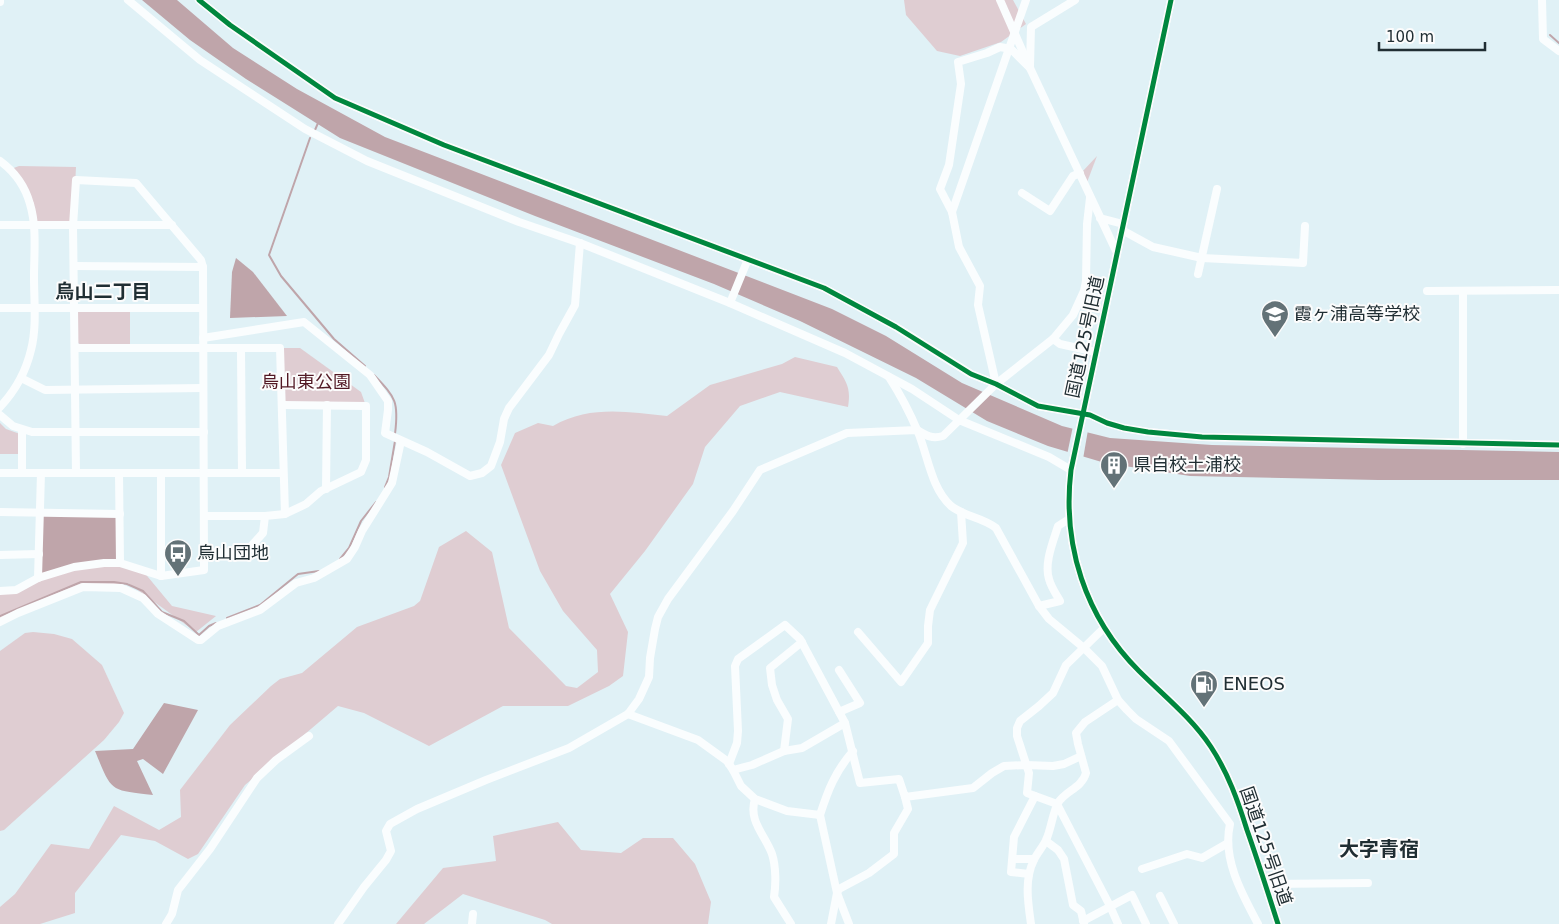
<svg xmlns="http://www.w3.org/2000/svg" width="1559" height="924" font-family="'DejaVu Sans','Noto Sans JP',sans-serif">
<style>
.green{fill:#dfcdd2}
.water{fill:#bfa5aa}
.pier{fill:#e0f1f6}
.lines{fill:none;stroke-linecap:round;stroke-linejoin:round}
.stream{stroke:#bfa5aa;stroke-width:2}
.minor{stroke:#fafdfe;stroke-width:8}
.cycleway-casing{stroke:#fcfcfc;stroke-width:8}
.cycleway{stroke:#00873e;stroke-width:5}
.labels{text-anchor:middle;stroke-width:4;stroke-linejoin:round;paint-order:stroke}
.poi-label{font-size:18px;fill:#202e33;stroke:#fcfcfc;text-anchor:start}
.street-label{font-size:18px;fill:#202e33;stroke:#fcfcfc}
.park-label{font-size:18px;fill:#521925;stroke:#fcfcfc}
.neighbourhood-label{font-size:19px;font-weight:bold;fill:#202e33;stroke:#fcfcfc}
.quarter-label{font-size:20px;font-weight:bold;fill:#202e33;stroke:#fcfcfc}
</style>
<rect width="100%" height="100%" fill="#e0f1f6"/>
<g class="green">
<polygon points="904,0 1013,0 1026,24 1001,42 960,56 937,51 906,15"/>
<polygon points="1097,156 1086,185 1082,172"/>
<polygon points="19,166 76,167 73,226 34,224 32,213 11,169"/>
<polygon points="78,311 130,311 130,345 83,346 78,343"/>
<polygon points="280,348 300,348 361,392 366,406 283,405"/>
<path d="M795,357L837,367C847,383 851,388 848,407L780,392L740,406L705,447L693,484L645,551L610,594L628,632L623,676L609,686L568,706H503L429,746L364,713L338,706L245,785L198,854L188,859L155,841L121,835L75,893V913L40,924H0V907L15,894L51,844L89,849L114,806L159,830L181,817L180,790L230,725L271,686L280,679L302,673L357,627L414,606L420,601L439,547L466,531L492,552L509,628L566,686L577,688L598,672L597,650L563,611L540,571L501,465L515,433L538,423L553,426C590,405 627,412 667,416L710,385L782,364Z"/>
<polygon points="0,423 6,429 20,434 20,454 0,454"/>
<polygon points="104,563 143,571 172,606 216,616 196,632 128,583 72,591 0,624 0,591 16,590 38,578"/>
<polygon points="33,632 54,634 72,639 102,665 124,713 119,722 104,740 4,830 0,831 0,651 25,633"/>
<polygon points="558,822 581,850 621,853 643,838 673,838 695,864 711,902 708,924 552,924 545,920 463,894 424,924 396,924 443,868 496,861 493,836"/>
</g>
<g class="water">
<polygon points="142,0 177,0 233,48 297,89 385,137 832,309 886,336 962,383 1062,426 1110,438 1212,445 1559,452 1559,480 1378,480 1190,476 1105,463 1048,446 987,421 916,378 800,321 714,284 535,216 340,138 246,79 190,40"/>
<polygon points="236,258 253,272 287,316 230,318 232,272"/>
<polygon points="41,513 121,515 120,565 104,563 40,579"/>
<path d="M164,703L198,710L163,774L143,759L137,761L153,795C109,790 112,792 95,751L133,749Z"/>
</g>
<polygon class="pier" points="1073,426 1088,430 1083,459 1067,455"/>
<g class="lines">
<g class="stream">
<polyline points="1550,35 1559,43"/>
<polyline points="315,130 318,123"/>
<polyline points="310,138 269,255 281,276 334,339 365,366"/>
<path d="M374,375C396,398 399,402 395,434"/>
<polyline points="385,487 389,477 395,441"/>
<polyline points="340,559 349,548 361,521 376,502"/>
<polyline points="0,616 81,582 114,582 127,584 143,591 162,612 184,621 199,635 209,626 216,623"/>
<polyline points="227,618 260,605 298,574 319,571"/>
</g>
<g class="minor">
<polyline points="128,0 200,60 305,129 367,161 519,222 580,243 730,303 845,353 912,389 959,420 1049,457 1071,470"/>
<polyline points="199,0 230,25 335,98 444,145 824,288 896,327 971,374 996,384 1038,406 1090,415 1107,423 1124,428 1148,432 1202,437 1559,445"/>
<polyline points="1000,0 1030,68 1117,253"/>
<path d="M1171,0L1071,470C1062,545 1085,617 1139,671C1163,695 1192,718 1211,747C1228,773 1238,801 1247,830C1258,861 1268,893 1278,924"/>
<polyline points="1542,0 1543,39 1559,51"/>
<polyline points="0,1 0,2"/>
<polyline points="1030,66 1031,27 1075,0"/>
<path d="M0,161C15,172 25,186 30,204C37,227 34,253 34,277C34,301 37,327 31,350C26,371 15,391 0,407"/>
<polyline points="1022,193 1050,211 1073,176 1080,173"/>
<polyline points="952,212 1026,0"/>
<polyline points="1100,218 1123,224"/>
<polyline points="0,225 172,225"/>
<polyline points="1122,230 1153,247 1202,258 1303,263 1305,226"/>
<polyline points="74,266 203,267"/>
<polyline points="1198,274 1217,189"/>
<polyline points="1427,291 1559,290"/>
<polyline points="730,303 748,259"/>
<polyline points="0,308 203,308"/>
<polyline points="203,338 304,322 370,375 388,401 388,410 385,433 427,452 470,476 482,473 491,466 500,442 504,419 509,408 549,355 559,334 575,305 580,243"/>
<polyline points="1053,339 1060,344 1096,352"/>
<polyline points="75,348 280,348 285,514"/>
<polyline points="241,349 242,473"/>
<path d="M889,377C900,394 910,413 918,432C928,456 931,488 951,506C965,517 982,517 996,528L1039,606L1049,619L1084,648L1102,666L1118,700L1127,710L1136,719L1169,741L1230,824C1222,859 1242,894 1258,924"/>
<polyline points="21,378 45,390 203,388"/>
<polyline points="996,384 978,305 980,286 959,247 952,212 940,189 949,165 961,84 958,62 987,53 1000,47 1011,49 1030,68"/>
<polyline points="0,415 13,426 32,432 204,432"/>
<polyline points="22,430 22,473"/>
<polyline points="1463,444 1463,292"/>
<polyline points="0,473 283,473"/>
<polyline points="119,473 120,563"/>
<polyline points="161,473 161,576"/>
<polyline points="326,489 327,405"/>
<polyline points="0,512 120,514"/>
<polyline points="204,516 265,516"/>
<polyline points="204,552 245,553 263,533 265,516 285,514 306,504 321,491 361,472 366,460 366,406 283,405"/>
<polyline points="0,555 39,554"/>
<polyline points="38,578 41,473"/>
<polyline points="0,591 16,590 38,578 74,567 104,563 120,563 161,576 204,570 203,267 201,260 136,183 76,180 73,226 76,473"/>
<path d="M1039,606L1060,601C1056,594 1051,587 1049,579C1044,563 1053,542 1058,526L1069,519"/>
<polyline points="0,622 18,613 83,587 121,588 143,598 158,614 198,640 201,640 218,626 260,610 296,583 314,578 347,559 355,547 362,531 392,483 401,441"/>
<polyline points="1104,628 1066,665 1053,693 1039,706 1020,721 1017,728 1017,736 1029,773 1027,793 1057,804 1110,906 1118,924"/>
<polyline points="858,632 901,682 928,643 928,626 930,610 963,543 961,512"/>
<polyline points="839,670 860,703 839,712"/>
<path d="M628,714L698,740L727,761L733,770L741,786L755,799L787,811L820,815C828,790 835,772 853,751"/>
<polyline points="784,751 788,719 777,700 772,685 770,668 802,642"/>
<polyline points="729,764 737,743 738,731 735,666 738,659 785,625 800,639 845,723"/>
<polyline points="733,770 752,765 784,751 802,748 845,723 860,783 899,779 905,797 973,788 992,773 1004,766 1026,765 1053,766 1064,764 1081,756"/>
<path d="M755,799C748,821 765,835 772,854C776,866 776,885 774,897L791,924"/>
<polyline points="820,815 837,893 849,924"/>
<polyline points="1046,841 1058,850 1064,859 1073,905 1081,911 1084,924"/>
<polyline points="1013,859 1034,859"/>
<polyline points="1142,869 1187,854 1202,858 1228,843"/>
<polyline points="1029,874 1011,872 1014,837 1035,796"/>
<polyline points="1266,884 1368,883"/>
<polyline points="1160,896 1174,924"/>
<polyline points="1083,921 1132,895 1146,924"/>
<polyline points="166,924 172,914 178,890 210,849 257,778 276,760 309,736"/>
<path d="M338,924L364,887L386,860L391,851L386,831L390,824L417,809L486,780L569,748L628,714L639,699L649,677L650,658L655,629L658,617L668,599L733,511L760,470L847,433L917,430C927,436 932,439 943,436L996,384L1053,339L1073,315L1084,291L1086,281L1087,224L1090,198"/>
<polyline points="472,924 473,914"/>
<polyline points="831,924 837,893 839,889 869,873 894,854 894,833 908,809 905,797"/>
<path d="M1031,924C1028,903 1024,879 1034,860C1037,853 1043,847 1046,840C1051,830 1053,811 1058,803C1065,791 1082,788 1086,773L1078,744L1076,733L1085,722L1118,700"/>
</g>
<g class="cycleway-casing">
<g id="cycleway">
<polyline points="199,0 230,25 335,98 444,145 824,288 896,327 971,374 996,384 1038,406 1090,415 1107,423 1124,428 1148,432 1202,437 1559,445"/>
<path d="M1171,0L1071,470C1062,545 1085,617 1139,671C1163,695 1192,718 1211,747C1228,773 1238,801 1247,830C1258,861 1268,893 1278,924"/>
</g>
</g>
<use href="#cycleway" class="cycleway"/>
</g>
<defs>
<g id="school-pin" transform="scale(1.4375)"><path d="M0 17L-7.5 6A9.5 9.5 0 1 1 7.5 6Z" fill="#637277" stroke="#fcfcfc"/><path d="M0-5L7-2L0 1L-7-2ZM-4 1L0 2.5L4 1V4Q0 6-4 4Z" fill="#fff"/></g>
<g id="building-pin" transform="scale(1.4375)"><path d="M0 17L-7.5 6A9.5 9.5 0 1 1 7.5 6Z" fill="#637277" stroke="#fcfcfc"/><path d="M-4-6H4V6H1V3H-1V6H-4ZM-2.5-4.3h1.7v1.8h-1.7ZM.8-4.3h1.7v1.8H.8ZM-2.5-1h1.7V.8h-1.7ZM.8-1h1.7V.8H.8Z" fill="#fff"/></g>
<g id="bus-pin" transform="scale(1.4375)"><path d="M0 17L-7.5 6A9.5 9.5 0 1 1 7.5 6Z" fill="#637277" stroke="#fcfcfc"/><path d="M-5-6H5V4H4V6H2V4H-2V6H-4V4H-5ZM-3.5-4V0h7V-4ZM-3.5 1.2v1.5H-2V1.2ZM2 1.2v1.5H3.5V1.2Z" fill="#fff"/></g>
<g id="fuel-pin" transform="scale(1.4375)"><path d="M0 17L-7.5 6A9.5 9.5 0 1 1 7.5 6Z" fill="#637277" stroke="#fcfcfc"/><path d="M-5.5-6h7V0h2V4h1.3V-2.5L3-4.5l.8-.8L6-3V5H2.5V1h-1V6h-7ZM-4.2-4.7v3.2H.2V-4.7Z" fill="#fff"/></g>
</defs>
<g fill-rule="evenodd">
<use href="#school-pin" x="1275" y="314"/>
<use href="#building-pin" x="1114" y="465"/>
<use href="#bus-pin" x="178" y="553"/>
<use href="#fuel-pin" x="1204" y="684"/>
</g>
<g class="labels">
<g class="poi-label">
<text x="1294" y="320">霞ヶ浦高等学校</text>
<text x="1133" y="471">県自校土浦校</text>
<text x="197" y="559">烏山団地</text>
<text x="1223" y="690">ENEOS</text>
</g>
<g class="street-label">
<text transform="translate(1085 337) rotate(-78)" y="6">国道125号旧道</text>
<text transform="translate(1266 846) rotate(71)" y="6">国道125号旧道</text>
</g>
<g class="park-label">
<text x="306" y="388">烏山東公園</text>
</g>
<g class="neighbourhood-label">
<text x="103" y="298">烏山二丁目</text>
</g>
<g class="quarter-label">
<text x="1379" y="856">大字青宿</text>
</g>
</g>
<path d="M1379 42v8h106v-8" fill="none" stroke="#202e33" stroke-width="2.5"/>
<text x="1386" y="42" font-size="15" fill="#202e33" stroke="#fcfcfc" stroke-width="4" paint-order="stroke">100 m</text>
</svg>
